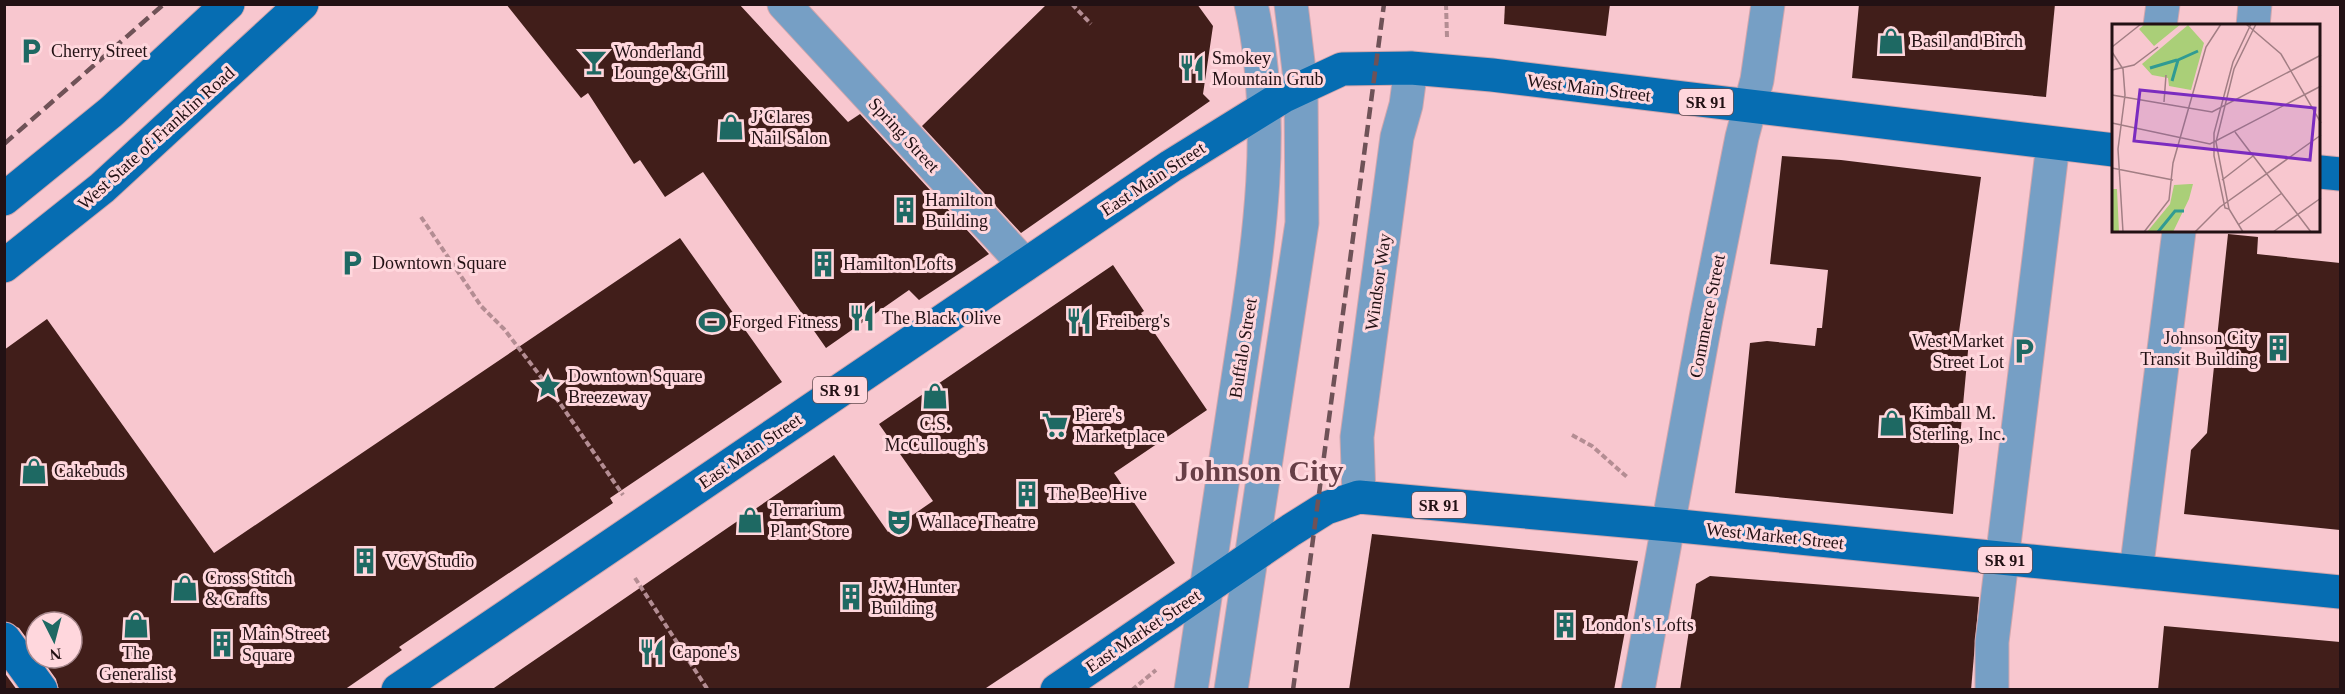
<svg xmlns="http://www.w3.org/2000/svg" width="2345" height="694" font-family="Georgia,serif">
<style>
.building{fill:#411e1a}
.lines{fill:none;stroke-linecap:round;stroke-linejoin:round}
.minor-casing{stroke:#d1a6ad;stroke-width:35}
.major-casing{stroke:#d1a6ad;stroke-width:35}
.path{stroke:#b48d93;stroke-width:4;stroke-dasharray:6 3;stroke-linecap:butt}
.minor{stroke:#769fc5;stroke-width:33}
.major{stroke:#066db2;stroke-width:33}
.rail{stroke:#6f5257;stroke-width:4.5;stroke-dasharray:12 6;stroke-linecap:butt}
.labels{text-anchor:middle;stroke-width:6;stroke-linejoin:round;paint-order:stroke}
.shield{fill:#ffd7dd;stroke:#644c50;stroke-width:1.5}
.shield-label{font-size:16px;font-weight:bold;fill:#221114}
.poi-label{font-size:18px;fill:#221114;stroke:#ffd7dd;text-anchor:start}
.street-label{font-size:18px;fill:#221114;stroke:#ffd7dd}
.town-label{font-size:30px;font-weight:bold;fill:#673f47;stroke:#ffd7dd}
.inset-river{fill:none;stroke:#309b93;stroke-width:3}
.inset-road{fill:none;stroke:#a27e84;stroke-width:1.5}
.view{fill:#7b2cbf;fill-opacity:0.15;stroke:#7b2cbf;stroke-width:3}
.inset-edge{fill:none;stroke:#221114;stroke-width:3}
</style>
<rect width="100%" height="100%" fill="#f8c7cf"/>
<g class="building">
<polygon points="506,4 739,4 848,122 860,114 989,254 919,300 909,290 826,348 703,172 665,197 640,160 634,164 588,93 581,98"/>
<polygon points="1047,4 1197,4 1213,26 1203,94 1210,101 1021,233 922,126"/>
<polygon points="1505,4 1610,4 1606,36 1504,24"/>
<polygon points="1859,4 2055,4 2046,97 1852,78"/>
<polygon points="1782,156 1841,160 1981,177 1958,339 1969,340 1953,514 1735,493 1750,343 1767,341 1815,346 1817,328 1822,328 1828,270 1770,264"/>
<polygon points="2228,234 2258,237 2257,254 2340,263 2340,530 2184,514 2191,450 2207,433"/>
<polygon points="680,238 782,382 610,498 613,503 399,647 402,650 344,690 59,690 56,679 41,658 72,658 72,622 36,622 36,651 19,628 4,621 4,350 47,319 214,553"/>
<polygon points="1113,265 1144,311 1141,313 1207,410 1114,473 1175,563 983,690 491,690 834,455 888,532 933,501 879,424"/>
<polygon points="1372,534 1638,561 1614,690 1349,690"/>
<polygon points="1710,576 1979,597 1971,690 1680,690 1696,584"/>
<polygon points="2164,626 2340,642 2340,690 2158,690"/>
<polygon points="4,672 17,690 4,690"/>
</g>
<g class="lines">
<g class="minor-casing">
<g id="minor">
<polyline points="784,4 1025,265"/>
<polyline points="2160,26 2163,4"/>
<polyline points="2253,26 2255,4"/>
<polyline points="1359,497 1357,437 1397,137 1406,105 1411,68"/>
<polyline points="2136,572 2179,231"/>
<path d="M1191,690C1206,586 1223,483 1238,379C1257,255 1279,129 1251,4"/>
<polyline points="1231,690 1302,223 1301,87 1291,4"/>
<polyline points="1638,690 1706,318 1742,137 1757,80 1768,4"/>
<polyline points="1992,690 1992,642 2053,144"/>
</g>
</g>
<g class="major-casing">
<g id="major">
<polyline points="2320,172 2340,174"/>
<polyline points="4,199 111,112 228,4"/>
<polyline points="4,266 102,188 302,4"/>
<polyline points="4,639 41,690"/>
<polyline points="398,690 1171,166 1284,96 1342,69 1411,68 1492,75 2114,150"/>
<polyline points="1057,690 1291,530 1326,508 1359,497 1670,525 2340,592"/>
</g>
</g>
<g class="path">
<polyline points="1072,4 1091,24"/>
<polyline points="1446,4 1447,37"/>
<polyline points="421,217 481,306 504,329 548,386 623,495"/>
<polyline points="1572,435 1592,446 1627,477"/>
<polyline points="635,578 708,690"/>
<polyline points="1132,690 1156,670"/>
</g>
<use href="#minor" class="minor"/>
<use href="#major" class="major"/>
<g class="rail">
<polyline points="4,144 164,4"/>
<polyline points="1293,690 1384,4"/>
</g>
</g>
<defs>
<g id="shop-bare" transform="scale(2.07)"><path d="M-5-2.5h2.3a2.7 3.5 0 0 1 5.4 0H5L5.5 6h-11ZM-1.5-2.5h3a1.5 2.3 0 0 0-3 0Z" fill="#1e6963" stroke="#ffd7dd" stroke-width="2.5" paint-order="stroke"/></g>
<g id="parking-bare" transform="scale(2.07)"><path d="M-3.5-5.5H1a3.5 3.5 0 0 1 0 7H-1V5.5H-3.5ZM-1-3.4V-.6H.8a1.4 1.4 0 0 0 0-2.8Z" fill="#1e6963" stroke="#ffd7dd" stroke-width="2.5" paint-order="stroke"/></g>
<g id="bar-bare" transform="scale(2.07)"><path d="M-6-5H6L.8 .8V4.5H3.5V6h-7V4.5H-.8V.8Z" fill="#1e6963" stroke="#ffd7dd" stroke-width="2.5" paint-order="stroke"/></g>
<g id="restaurant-bare" transform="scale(2.07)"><path d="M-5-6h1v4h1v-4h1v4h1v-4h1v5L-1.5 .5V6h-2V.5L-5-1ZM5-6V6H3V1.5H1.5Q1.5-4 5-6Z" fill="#1e6963" stroke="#ffd7dd" stroke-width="2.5" paint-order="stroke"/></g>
<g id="building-bare" transform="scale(2.07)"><path d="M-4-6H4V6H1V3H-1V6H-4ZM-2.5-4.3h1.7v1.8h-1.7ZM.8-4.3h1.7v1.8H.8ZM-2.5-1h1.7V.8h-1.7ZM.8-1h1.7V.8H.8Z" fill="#1e6963" stroke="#ffd7dd" stroke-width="2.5" paint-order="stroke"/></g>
<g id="stadium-bare" transform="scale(2.07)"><path d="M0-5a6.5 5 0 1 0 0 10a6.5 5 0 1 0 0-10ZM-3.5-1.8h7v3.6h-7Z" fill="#1e6963" stroke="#ffd7dd" stroke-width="2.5" paint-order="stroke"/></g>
<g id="sight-bare" transform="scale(2.07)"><path d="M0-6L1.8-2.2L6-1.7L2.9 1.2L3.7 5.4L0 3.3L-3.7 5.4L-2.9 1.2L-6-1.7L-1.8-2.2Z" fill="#1e6963" stroke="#ffd7dd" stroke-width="2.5" paint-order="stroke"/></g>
<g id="supermarket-bare" transform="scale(2.07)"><path d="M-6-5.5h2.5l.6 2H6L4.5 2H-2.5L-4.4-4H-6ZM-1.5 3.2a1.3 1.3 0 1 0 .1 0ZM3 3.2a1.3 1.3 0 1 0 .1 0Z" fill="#1e6963" stroke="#ffd7dd" stroke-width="2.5" paint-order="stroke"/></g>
<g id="theatre-bare" transform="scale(2.07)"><path d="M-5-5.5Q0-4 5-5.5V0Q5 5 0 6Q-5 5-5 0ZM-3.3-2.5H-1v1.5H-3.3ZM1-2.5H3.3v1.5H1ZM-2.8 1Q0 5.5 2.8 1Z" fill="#1e6963" stroke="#ffd7dd" stroke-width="2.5" paint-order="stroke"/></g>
</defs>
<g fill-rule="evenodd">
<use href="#shop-bare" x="1891" y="41"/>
<use href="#parking-bare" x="31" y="51"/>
<use href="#bar-bare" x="594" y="62"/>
<use href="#restaurant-bare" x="1192" y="68"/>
<use href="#shop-bare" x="731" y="127"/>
<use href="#building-bare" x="905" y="210"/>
<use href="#parking-bare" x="352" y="263"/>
<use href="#building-bare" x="823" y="264"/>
<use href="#restaurant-bare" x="862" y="318"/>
<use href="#restaurant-bare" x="1079" y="321"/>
<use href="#stadium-bare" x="712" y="322"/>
<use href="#building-bare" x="2278" y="348"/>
<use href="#parking-bare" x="2024" y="351"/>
<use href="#sight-bare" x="548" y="386"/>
<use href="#shop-bare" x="935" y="396"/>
<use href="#shop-bare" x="1892" y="423"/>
<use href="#supermarket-bare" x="1055" y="425"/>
<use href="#shop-bare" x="34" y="471"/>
<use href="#building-bare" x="1027" y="494"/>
<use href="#shop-bare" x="750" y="520"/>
<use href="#theatre-bare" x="899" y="522"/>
<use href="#building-bare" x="365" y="561"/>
<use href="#shop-bare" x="185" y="588"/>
<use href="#building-bare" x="851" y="597"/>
<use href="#shop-bare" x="136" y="625"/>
<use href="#building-bare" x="1565" y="625"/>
<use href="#building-bare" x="222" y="644"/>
<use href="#restaurant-bare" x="652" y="652"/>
</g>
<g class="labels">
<g class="shield">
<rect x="1679" y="89" width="54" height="26" rx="4.5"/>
<rect x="813" y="377" width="54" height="26" rx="4.5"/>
<rect x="1412" y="492" width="54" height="26" rx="4.5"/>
<rect x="1978" y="547" width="54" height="26" rx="4.5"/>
</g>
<g class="shield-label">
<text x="1706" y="108">SR 91</text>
<text x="840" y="396">SR 91</text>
<text x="1439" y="511">SR 91</text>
<text x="2005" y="566">SR 91</text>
</g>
<g class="poi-label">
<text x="1911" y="47">Basil and Birch</text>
<text x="51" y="57">Cherry Street</text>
<text x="614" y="58">Wonderland<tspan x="614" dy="21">Lounge &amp; Grill</tspan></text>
<text x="1212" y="64">Smokey<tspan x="1212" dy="21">Mountain Grub</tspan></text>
<text x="751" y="123">J’Clares<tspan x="751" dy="21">Nail Salon</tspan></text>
<text x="925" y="206">Hamilton<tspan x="925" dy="21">Building</tspan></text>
<text x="372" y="269">Downtown Square</text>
<text x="843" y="270">Hamilton Lofts</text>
<text x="882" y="324">The Black Olive</text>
<text x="1099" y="327">Freiberg's</text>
<text x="732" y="328">Forged Fitness</text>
<text x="2258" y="344" text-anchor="end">Johnson City<tspan x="2258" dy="21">Transit Building</tspan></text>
<text x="2004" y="347" text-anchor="end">West Market<tspan x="2004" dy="21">Street Lot</tspan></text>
<text x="568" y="382">Downtown Square<tspan x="568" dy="21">Breezeway</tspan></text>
<text x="1912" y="419">Kimball M.<tspan x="1912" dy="21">Sterling, Inc.</tspan></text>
<text x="1075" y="421">Piere's<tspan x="1075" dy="21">Marketplace</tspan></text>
<text x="935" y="430" text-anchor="middle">C.S.<tspan x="935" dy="21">McCullough's</tspan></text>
<text x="54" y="477">Cakebuds</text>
<text x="1047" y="500">The Bee Hive</text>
<text x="770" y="516">Terrarium<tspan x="770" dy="21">Plant Store</tspan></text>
<text x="919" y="528">Wallace Theatre</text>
<text x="385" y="567">VCV Studio</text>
<text x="205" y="584">Cross Stitch<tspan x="205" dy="21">&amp; Crafts</tspan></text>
<text x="871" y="593">J.W. Hunter<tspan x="871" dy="21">Building</tspan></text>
<text x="1585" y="631">London's Lofts</text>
<text x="242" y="640">Main Street<tspan x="242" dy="21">Square</tspan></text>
<text x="672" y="658">Capone's</text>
<text x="136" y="659" text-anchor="middle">The<tspan x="136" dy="21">Generalist</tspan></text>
</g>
<g class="street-label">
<text transform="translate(1589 88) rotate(7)" y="6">West Main Street</text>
<text transform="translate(904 135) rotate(47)" y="6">Spring Street</text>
<text transform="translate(156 138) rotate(-42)" y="6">West State of Franklin Road</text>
<text transform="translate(1153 179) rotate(-33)" y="6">East Main Street</text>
<text transform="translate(1378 282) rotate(-82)" y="6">Windsor Way</text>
<text transform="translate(1707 316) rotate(-79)" y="6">Commerce Street</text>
<text transform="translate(1243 348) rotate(-81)" y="6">Buffalo Street</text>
<text transform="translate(750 451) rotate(-34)" y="6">East Main Street</text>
<text transform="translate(1775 536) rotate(6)" y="6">West Market Street</text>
<text transform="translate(1143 631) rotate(-34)" y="6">East Market Street</text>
</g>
<g class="town-label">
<text x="1259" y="481">Johnson City</text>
</g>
</g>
<g transform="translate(2112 24)">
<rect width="208" height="208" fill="#f8c7cf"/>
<path d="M33,0L67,1L69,0L42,22L27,5ZM76,1L92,19L79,66L57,62L56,54L40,51L30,40ZM78,160H81L77,175L61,208H35L58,180L62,161ZM0,165H5L7,208H0Z" fill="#aacf78"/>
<path class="inset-river" d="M38,44L65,36M60,57L66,36L86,27M46,208L63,187H72"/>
<path class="inset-road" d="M134,0L169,30L209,99M0,23L29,0M0,28L11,45L13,71L6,125L11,208M0,46L22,41L46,23M0,71L100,88L209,31M52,78L54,51M0,99L98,120L209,62M123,108L199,208M0,144L61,156M110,156L141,132M117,185L113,184L102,132V109L121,38L139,0M126,201L170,169M32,208L57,176L61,139L94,23L109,0M83,208L108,183L209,111M131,208L117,185L104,118L122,45L144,0M161,208L209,174"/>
<path class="view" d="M28,66L203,84L198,136L22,117Z"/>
<rect width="208" height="208" class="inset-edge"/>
</g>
<rect width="2345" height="694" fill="none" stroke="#221114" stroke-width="12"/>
<g transform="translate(54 640) rotate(174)"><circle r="28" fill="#ffd7dd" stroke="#a7888d" stroke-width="1.5"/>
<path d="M0-4.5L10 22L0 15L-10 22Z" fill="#1e6963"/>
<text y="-9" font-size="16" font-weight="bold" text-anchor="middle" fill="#221114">N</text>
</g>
</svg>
